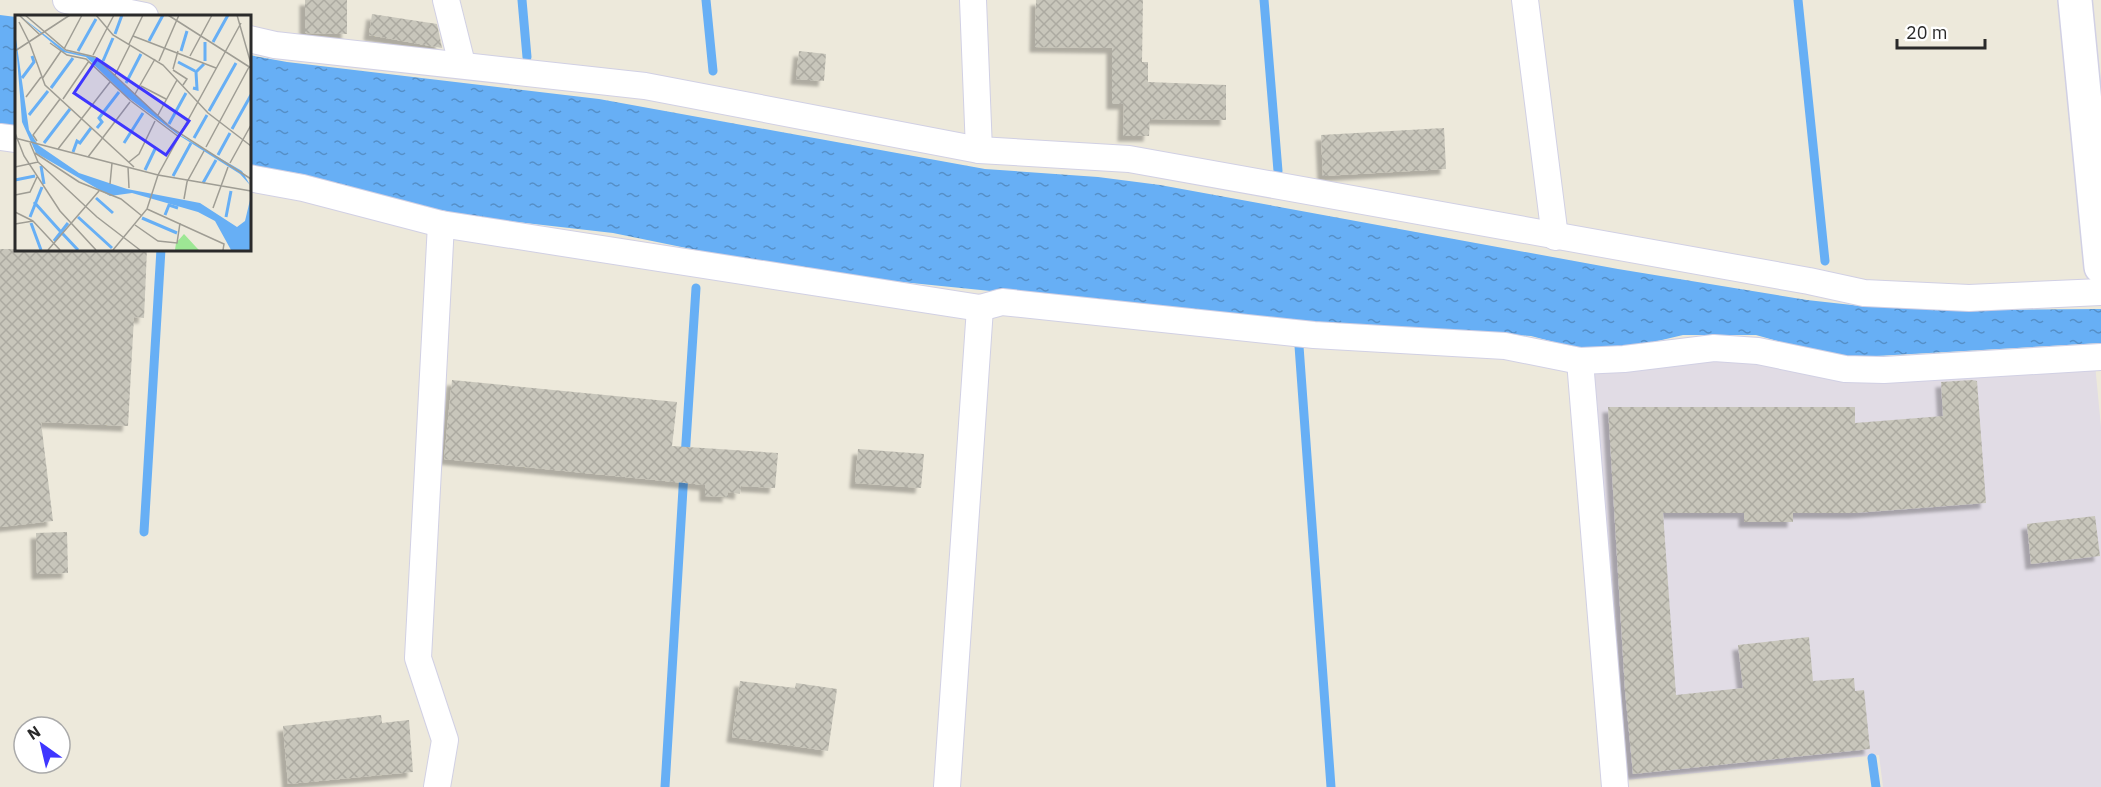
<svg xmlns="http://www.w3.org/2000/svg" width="2101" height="787" font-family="'IBM Plex Sans',sans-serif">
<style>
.industrial{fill:#e1dce5}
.water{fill:url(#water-ripples)}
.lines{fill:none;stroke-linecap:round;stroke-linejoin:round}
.stream{stroke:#67aff5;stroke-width:9}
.building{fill:url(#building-cross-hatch);filter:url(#shadow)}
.minor-casing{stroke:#d1d0e4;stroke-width:28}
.tertiary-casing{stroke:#d1d0e4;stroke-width:36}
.minor{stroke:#fff;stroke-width:26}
.tertiary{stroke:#fff;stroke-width:33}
.inset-river{fill:none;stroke:#67aff5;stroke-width:3}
.inset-road{fill:none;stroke:#9f9d94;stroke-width:1.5}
.view{fill:#3f36ff;fill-opacity:0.15;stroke:#3f36ff;stroke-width:3}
.inset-edge{fill:none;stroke:#2a2a2a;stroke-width:3}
</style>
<defs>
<pattern id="water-ripples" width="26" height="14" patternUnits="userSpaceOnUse" patternTransform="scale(1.5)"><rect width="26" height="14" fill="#67aff5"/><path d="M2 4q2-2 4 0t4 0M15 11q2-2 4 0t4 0" fill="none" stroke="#558fc7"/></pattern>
<pattern id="building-cross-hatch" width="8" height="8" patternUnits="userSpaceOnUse" patternTransform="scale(1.5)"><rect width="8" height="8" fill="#c8c6bb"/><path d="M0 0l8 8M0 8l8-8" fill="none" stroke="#acaaa1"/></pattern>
<filter id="shadow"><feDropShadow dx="-5.5" dy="5.5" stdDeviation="1.5" flood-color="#0004"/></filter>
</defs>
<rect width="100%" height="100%" fill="#ede9db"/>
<polygon class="industrial" points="1750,358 1849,383 2095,364 2101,427 2101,787 1883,787 1879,755 1626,780 1588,367"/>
<g class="water">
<polygon points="0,15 16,17 16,128 0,125"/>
<polygon points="249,55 287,62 599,99 985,169 1098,177 1160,185 1618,269 1807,300 1861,306 1967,310 2101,309 2101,343 1859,357 1826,355 1756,335 1683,335 1611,352 1577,348 1531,336 1261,318 852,277 745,260 613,233 446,214 302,174 249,165"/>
</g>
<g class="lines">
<g class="stream">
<polyline points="522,0 527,57"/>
<polyline points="706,0 713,71"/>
<polyline points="1264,0 1278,171"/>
<polyline points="1798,0 1825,261"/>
<polyline points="1299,346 1331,787"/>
<polyline points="685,458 696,288"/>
<polyline points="144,532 161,249"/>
<polyline points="1872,758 1876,787"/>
<polyline points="665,787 684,472"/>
</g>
</g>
<g class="building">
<polygon points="305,0 347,0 347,34 305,33"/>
<polygon points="1036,0 1143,0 1142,62 1148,62 1148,82 1226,85 1226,120 1150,119 1149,136 1123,136 1124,104 1112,104 1112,48 1035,47"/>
<polygon points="372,14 437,24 442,48 369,35"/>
<polygon points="799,51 826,54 824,81 796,79"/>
<polygon points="1444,128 1446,169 1323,176 1321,135"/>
<polygon points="0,249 147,249 144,318 134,317 128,426 41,422 53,521 0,527"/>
<polygon points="452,380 677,402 672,446 778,453 775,488 741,486 740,494 728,492 728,497 705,496 705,485 444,459"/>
<polygon points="1972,380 1977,381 1986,503 1855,513 1793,513 1793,522 1744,522 1744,513 1663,513 1676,695 1743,688 1738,645 1809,637 1813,681 1854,678 1855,691 1864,690 1870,749 1633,774 1625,690 1608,407 1855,407 1855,423 1943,416 1941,382"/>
<polygon points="858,449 924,454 921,488 855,483"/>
<polygon points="2095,516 2100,556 2031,564 2027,524"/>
<polygon points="67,532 68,573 37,574 36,533"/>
<polygon points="740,681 795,688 796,683 837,689 828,751 732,737"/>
<polygon points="381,715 382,723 409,720 413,772 288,784 283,726"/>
</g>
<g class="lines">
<g class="minor-casing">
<g id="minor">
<polyline points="66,0 145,16"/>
<polyline points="446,0 462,64"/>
<polyline points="973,0 979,150"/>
<polyline points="1525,0 1555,237"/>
<polyline points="249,39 275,45 645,86 979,150 1129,159 1809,281 1864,293 1969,298 2101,292"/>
<polyline points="0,137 16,139"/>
<polyline points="249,178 303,188 441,224 980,308 1002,302 1314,335 1505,346 1580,361 1624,359 1714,348 1758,351 1845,369 1884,370 2101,357"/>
<polyline points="1580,361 1615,787"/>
<polyline points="437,787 445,740 418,658 441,224"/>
<polyline points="947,787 980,308"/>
</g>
</g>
<g class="tertiary-casing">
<polyline id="tertiary" points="2075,0 2101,267"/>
</g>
<use href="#minor" class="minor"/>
<use href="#tertiary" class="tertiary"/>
</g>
<g transform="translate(15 15)">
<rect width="236" height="236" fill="#ede9db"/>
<path d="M169,219L181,232L184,235H160L161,228Z" fill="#9de794"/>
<path d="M4,0L51,36L79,42L165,120L227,156L235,170L225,159L165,121L111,81L71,42L48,37ZM0,17L14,115L23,130L64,158L112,174L185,188L222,212L230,206L235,185V235H216L200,206L183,197L117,178L95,181L21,138L7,107Z" fill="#67aff5"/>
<path class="inset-river" d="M100,19L107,0M134,26L148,0M198,27L213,0M63,36L81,4M166,36L172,16M88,46L98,23M190,46V27M163,47L180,56M7,63L19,47L17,41M111,68L126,39M36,73L58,43M178,73L182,74L181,57L189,49M194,96L221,48M14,100L33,76M154,109L171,78M82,113L87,107L84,103L104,77M217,114L236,80M179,123L192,100M29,128L55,94M109,128L128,98M58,137L62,126L65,128L76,113M203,140L215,118M26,151L29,169M130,155L141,132M158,161L176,128M0,165L20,161M188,168L201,145M81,183L98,198M19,187L46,217M150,200L154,190L163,193M15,202L27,172M63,202L97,233M211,202L216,176M127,203L162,218M16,208L26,235M47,218L63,235M39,226L53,208"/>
<path class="inset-road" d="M4,0L25,20M10,0L51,35L80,42L155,112L236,164M81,0L98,20L148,50L193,98L236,131M153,0L236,53M222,0L236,49M4,7L15,29M118,21L201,53M35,28L52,40L71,44L116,86L164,122M15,29L30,70L119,152M114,29L128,0M49,34L67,0M0,36L55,0M78,40L99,0M175,41L197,0M144,46L164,0M158,54L163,36M158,55L172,64L168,70M100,60L115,30M27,64L46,36M126,71L151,84M120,79L140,44M11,82L26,62M48,84L74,46M143,100L162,65M0,118L9,141L45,196L81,235M0,123L143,160L236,176M22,126L18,120L45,84M15,128L23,147M191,132L234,52M43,134L95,67M20,138L64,167L106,184L127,201M73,142L115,87M114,147L124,139L140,106M215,148L236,110M0,152L23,147L82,202L125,235M113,152L114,173M95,169L97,148M0,180L15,177L22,162M169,184L172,167L189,136M198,193L213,152M132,194L209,229L208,235M0,197L18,206M0,209L18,206L45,235M120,210L143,226L162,228L165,208M33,235L84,176M98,235L132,194L143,160L226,8"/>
<path class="view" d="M82,44L174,106L151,140L59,78Z"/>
<rect width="236" height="236" class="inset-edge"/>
</g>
<g transform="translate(42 745) rotate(326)"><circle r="28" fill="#ffffff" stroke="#aaaaaa" stroke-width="1.5"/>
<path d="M0-4.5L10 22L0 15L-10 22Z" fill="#3f36ff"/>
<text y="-9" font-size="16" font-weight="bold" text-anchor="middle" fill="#2a2a2a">N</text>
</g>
<path d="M1897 39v9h88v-9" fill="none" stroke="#2a2a2a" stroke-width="3"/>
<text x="1906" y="39" font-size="18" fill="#2a2a2a" stroke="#ffffff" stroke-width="4.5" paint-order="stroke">20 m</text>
</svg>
